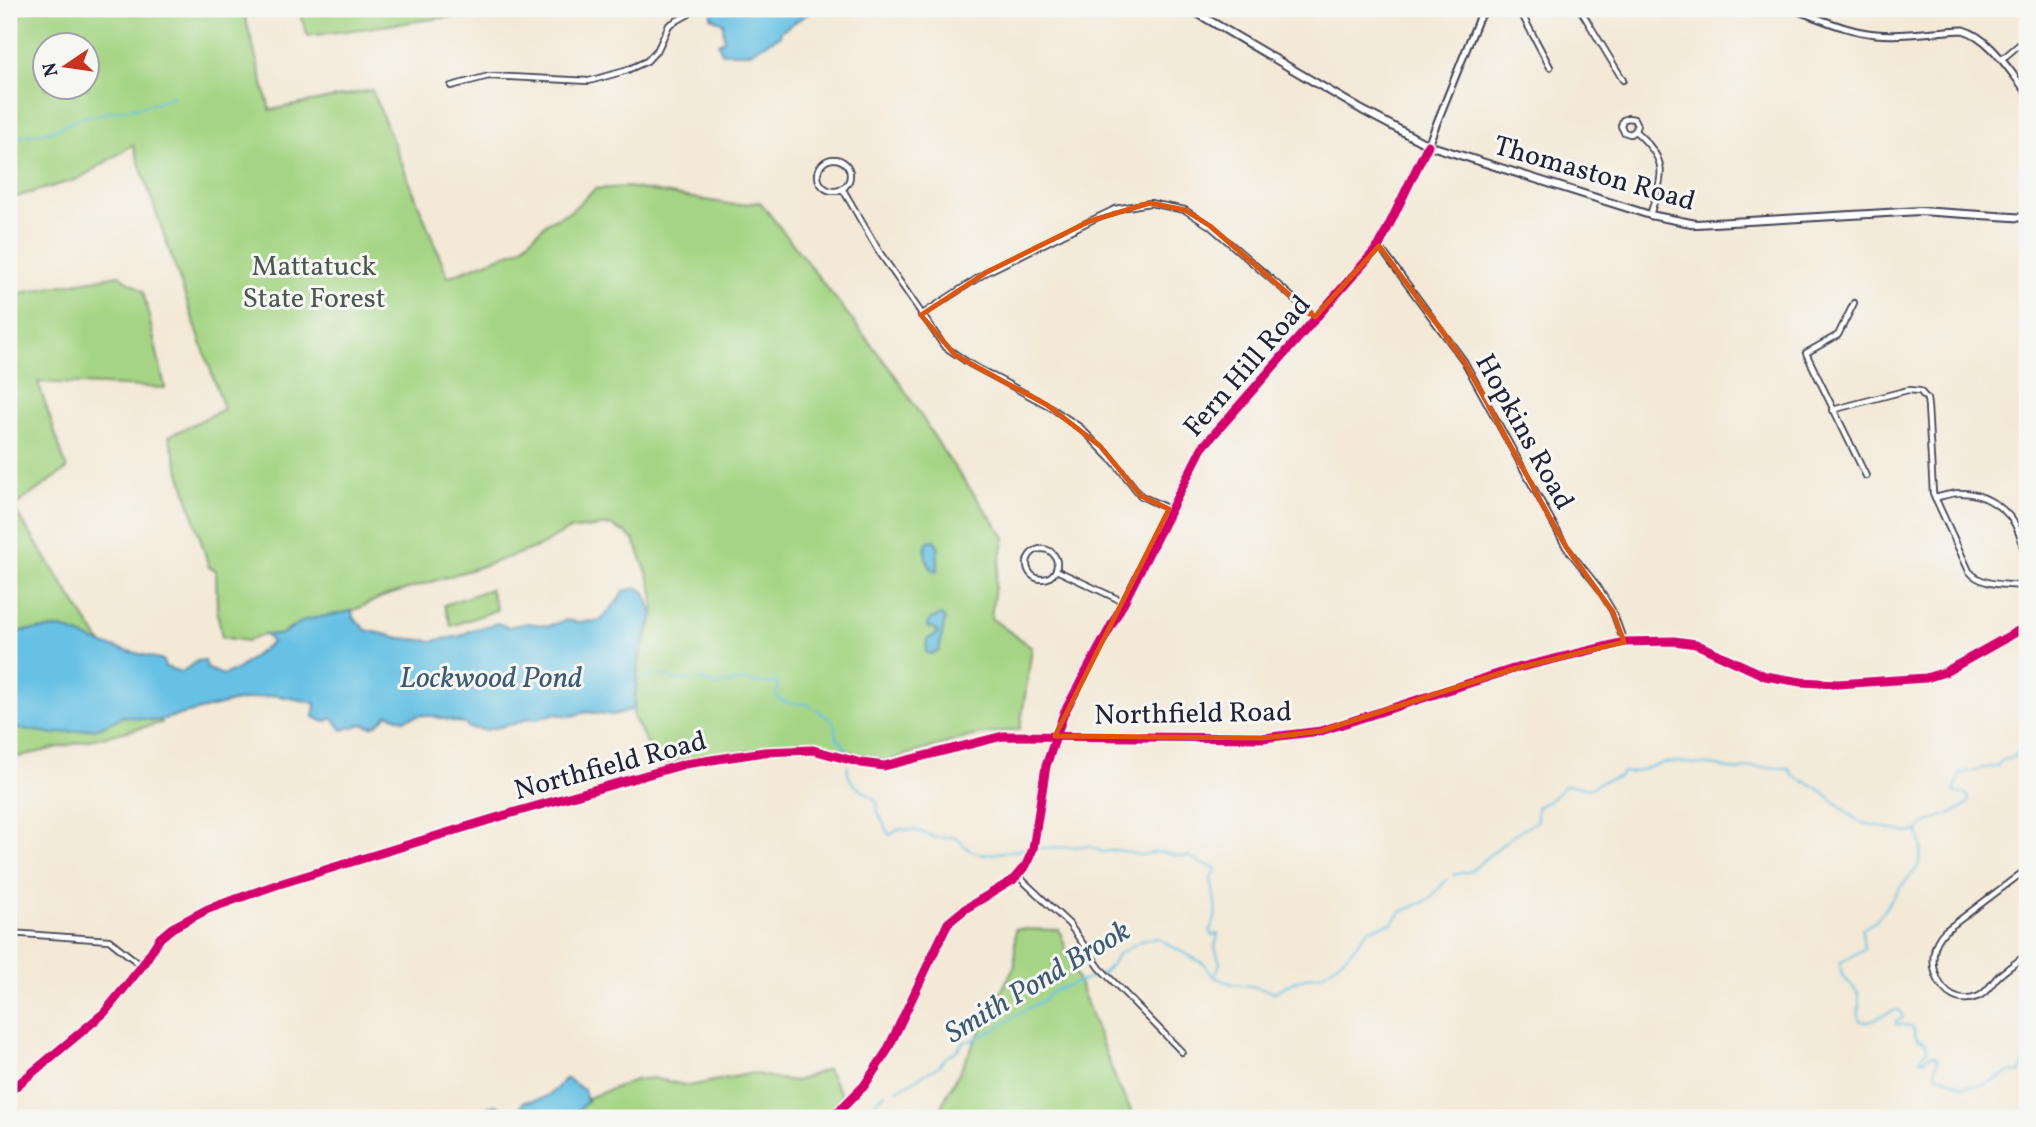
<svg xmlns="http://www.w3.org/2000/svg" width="2036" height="1127" font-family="Vollkorn,serif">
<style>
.green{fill:#a5d584;stroke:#647c60;stroke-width:2;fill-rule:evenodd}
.water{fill:#66c1e4;stroke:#447290;stroke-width:2}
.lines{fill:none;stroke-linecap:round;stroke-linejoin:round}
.stream{stroke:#66c1e4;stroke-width:2}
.minor-casing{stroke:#414052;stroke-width:8}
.tertiary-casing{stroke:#414052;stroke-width:9}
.secondary-casing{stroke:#414052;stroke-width:9}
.primary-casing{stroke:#414052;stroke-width:10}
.minor{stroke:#fff;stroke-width:4.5}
.tertiary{stroke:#fff;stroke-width:5}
.secondary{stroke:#fff;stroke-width:5}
.primary{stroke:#fff;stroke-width:6}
.cycleway-casing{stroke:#f6f6f2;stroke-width:13}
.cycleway{stroke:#d6006c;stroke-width:9}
.marked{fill:none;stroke:#de560e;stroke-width:5;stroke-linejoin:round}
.labels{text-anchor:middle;stroke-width:6;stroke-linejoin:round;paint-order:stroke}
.street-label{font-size:28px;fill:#22223b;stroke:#f6f6f2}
.park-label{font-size:28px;fill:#495851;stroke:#f6f6f2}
.water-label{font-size:30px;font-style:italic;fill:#3a5a76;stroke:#f6f6f2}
</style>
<rect width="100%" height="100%" fill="#f6f6f2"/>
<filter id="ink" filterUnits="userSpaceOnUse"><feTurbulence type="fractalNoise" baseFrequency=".0143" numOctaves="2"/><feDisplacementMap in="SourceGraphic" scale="14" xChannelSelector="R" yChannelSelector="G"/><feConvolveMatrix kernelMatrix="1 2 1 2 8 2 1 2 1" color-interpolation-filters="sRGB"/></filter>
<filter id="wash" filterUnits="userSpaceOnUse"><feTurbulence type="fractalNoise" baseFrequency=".00686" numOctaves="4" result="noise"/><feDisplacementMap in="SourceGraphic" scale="28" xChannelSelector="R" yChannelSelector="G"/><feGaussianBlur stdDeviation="1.57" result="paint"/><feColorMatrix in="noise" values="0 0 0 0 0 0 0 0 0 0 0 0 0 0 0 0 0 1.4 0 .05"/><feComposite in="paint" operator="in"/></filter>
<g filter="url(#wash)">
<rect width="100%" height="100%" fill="#f3e9d6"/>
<g class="green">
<path d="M9,9H243L270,110L372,90L448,277L520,249L548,222L571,211L595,189L628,187L735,205L760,202L895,375L947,457L1005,537L996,578L991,618L1032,648L1020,729L972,736L885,761L824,745L789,746L689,759L659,767L633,716L639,662L654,615L653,592L649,578L634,540L626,533L610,525L568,530L540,546L489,564L382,597L352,611L291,627L280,635L265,634L247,641L222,637L217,610L216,570L209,567L169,436L224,409L133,145L78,179L9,199ZM46,46H88V88H46Z"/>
<polygon points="298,9 500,9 501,10 308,36"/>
<polygon points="119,275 143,291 165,388 38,382 67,469 13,507 97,637 162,723 9,759 9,295"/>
<polygon points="490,589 497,610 451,626 444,605"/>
<polygon points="1015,929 1059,930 1117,1083 1135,1118 935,1118 1015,965"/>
<polygon points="827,1069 846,1103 829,1118 569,1118 587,1102 588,1098 635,1080 653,1078 689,1086 753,1073 776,1079 796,1081"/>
</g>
<g class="water">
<polygon points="714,9 815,9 781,31 780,36 748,53 722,53 718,43 724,40 723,23 711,17"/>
<path d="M935,540L939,548C935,558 941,565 936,572C927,567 922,551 928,541Z"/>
<path d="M638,588L645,592L653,615L639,652L634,709L613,715L587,712L571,716L554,714L537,719L529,718L517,723L486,730L469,728L465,724L432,716L421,715L403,720L388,714C379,723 376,730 363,724L342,730L333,718L324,722L314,717L315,703L275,695L232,702L156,721L124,716L98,728L55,734L9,727V627L19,631L62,628L105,645L163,660L165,667L182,672L197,661L204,660L208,669L223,675L238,669L272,642L265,634L280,635L305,620L352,611L353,617L366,630L400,638L432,641L461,636L472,630L498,623L507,627L528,623L548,626L566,620L577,622L600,621L616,603L624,591Z"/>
<polygon points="941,615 945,619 939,651 930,654 926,652 927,640 938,633 933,627 928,628 927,624 931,619"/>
<path d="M564,1079H568L584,1090L587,1102L569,1118H474L488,1107L496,1105L501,1108L505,1115L510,1117L517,1113L524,1101C542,1102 554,1094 564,1079Z"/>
</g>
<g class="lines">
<g class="stream">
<polyline points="9,139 51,131 80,118 154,104 173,96"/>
<polyline points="645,676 665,675 674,680 692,680"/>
<polyline points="698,680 717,685 747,680 755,683 777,683 778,686 776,697 787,703 808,704 811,707"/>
<path d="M816,709C829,721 837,716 836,737L848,750V756"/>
<path d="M848,766C845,787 867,789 877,802L878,812L889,835L900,829L919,831L936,838L951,837L957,838L969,850L983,855L1026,849"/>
<path d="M1919,830C1931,815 1953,818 1969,802L1968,795L1954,792L1961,773C1974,771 1984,766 1997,767L2001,761L2014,757L2027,740"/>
<path d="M1918,832L1922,847L1918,867L1901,886L1876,921L1862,929L1864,949L1840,963L1842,975L1859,994V1018L1860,1021C1875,1024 1885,1010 1900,1010L1903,1018L1896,1021V1024L1911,1026L1917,1039L1926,1043L1927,1050L1920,1059L1924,1061L1930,1055L1936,1056L1938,1060L1935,1069L1937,1075L1949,1079L1962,1087L1986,1084L2010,1072L2020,1073L2027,1057"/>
<path d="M1039,848L1090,846L1102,852L1118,850L1139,855L1160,852L1183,857L1189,856L1201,864L1215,868L1216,871L1211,877C1213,897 1221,913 1210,930L1212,935L1218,934L1215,947L1220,963L1215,976"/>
<polyline points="1453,875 1471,871 1512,836 1537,821 1537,807 1549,801 1566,785 1592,788 1600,782 1618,777 1623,772 1631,773 1663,763 1678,762 1718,766 1737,771 1752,767 1789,768 1793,776 1818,788 1859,822 1907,833 1918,831"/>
<polyline points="897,1090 939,1066 946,1057 955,1052 964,1042 973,1040 998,1028 1024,1010 1041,1002 1053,991 1102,974 1111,965 1117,955 1140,941 1157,938 1204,964 1214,977 1233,984 1251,986 1274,992 1297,980 1322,974 1333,967 1350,952 1369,929 1393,923 1401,912 1430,899 1447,879"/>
<polyline points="861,1118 885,1093"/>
</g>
</g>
</g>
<g filter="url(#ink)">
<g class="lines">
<g class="minor-casing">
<g id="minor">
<polyline points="1519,9 1550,67"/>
<polyline points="1580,9 1623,80"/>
<polyline points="2001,60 2027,38"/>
<polyline points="451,86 489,76 589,81 625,71 647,61 658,49 669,25 689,14 693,9"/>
<path d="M1635,131L1630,134L1624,132L1621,126L1623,120L1628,118L1634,119L1637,125L1635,131C1670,162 1663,174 1650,215"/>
<circle cx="834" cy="175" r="16"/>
<polyline points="842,188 880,253 944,346 970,364 1047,405 1080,427 1116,464 1141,496 1169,509"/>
<polyline points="1379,246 1464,361 1566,547 1598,587 1613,612 1624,642"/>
<polyline points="1854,303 1838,335 1806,353 1866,476"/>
<polyline points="921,315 987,272 1090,221 1115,209 1150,203 1185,210 1210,226 1315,317"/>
<path d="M1832,410L1908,390L1920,391L1927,399L1928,406L1933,493L1969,571C1982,587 2007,584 2027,586"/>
<path d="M1935,498C1943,496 1953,492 1962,493C1981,493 2002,505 2013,521C2022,535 2024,554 2027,569"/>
<circle cx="1042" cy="564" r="15"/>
<polyline points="1056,570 1124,602"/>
<path d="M2027,869L1945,931C1919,955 1940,1011 1977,997C1988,993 1992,981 2001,974C2009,967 2019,961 2027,954"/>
<polyline points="1018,876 1069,924 1100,968 1182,1052"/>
<polyline points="9,933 109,940 142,966"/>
<path d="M832,1118L864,1086L887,1051L948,923C965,902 997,897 1016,877C1040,853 1037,815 1043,784C1046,768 1050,752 1055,736"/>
</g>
</g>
<g class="tertiary-casing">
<g id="tertiary">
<path d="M1792,9C1819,18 1848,32 1876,34C1905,37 1934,31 1963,30C1991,38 2009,71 2027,92"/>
<polyline points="1055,736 1064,713 1124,602 1202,448 1379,246 1428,145"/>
<polyline points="9,1092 104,1013 142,966 160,938 172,928 208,909 276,885 512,813 685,764 764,752 813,750 861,763 884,766 1003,736 1263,738 1321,731 1513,669 1624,642 1674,641 1696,644 1765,676 1801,682 1838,684 1926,678 1945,672 2027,626"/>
</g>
</g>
<g class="secondary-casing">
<polyline id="secondary" points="1428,145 1478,20 1487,9"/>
</g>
<g class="primary-casing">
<polyline id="primary" points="1190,9 1362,110 1428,145 1650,215 1696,224 1920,211 2027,218"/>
</g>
<use href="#minor" class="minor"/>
<use href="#tertiary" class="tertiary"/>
<use href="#secondary" class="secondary"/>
<use href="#primary" class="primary"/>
<g class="cycleway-casing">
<g id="cycleway">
<polyline points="9,1092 104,1013 142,966 160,938 172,928 208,909 276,885 512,813 685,764 764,752 813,750 861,763 884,766 1003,736 1263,738 1321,731 1513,669 1624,642 1674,641 1696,644 1765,676 1801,682 1838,684 1926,678 1945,672 2027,626"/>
<polyline points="832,1118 864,1086 887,1051 948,923 965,909 1013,880 1026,865 1033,849 1046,766 1064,713 1124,602 1202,448 1379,246 1428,145"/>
</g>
</g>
<use href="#cycleway" class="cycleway"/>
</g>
</g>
<path class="marked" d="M1150,203L1185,210L1210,226L1315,317L1379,246L1464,361L1566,547L1613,612L1624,642L1513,669L1321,731L1263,738L1055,736L1169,509L1141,496L1100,446L1047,405L955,355L921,315L987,272L1090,221Z"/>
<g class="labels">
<g class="street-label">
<text transform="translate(1595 172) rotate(16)" y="10">Thomaston Road</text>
<text transform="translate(1246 365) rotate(-49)" y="10">Fern Hill Road</text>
<text transform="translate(1526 431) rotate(61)" y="10">Hopkins Road</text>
<text transform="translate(1193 712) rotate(-1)" y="10">Northfield Road</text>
<text transform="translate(610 764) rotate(-15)" y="10">Northfield Road</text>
</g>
<g class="park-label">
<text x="314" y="275">Mattatuck<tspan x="314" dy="32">State Forest</tspan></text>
</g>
<g class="water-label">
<text x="491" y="687">Lockwood Pond</text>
<text transform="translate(1037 981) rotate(-31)" y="10">Smith Pond Brook</text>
</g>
</g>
<rect width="2036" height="1127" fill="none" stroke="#f6f6f2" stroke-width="35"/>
<g transform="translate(66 66) rotate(257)"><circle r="33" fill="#f6f6f2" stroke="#a1a1a9" stroke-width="2"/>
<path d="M0-5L12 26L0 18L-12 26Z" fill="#c8321e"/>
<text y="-10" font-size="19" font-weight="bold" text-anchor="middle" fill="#22223b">N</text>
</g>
</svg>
